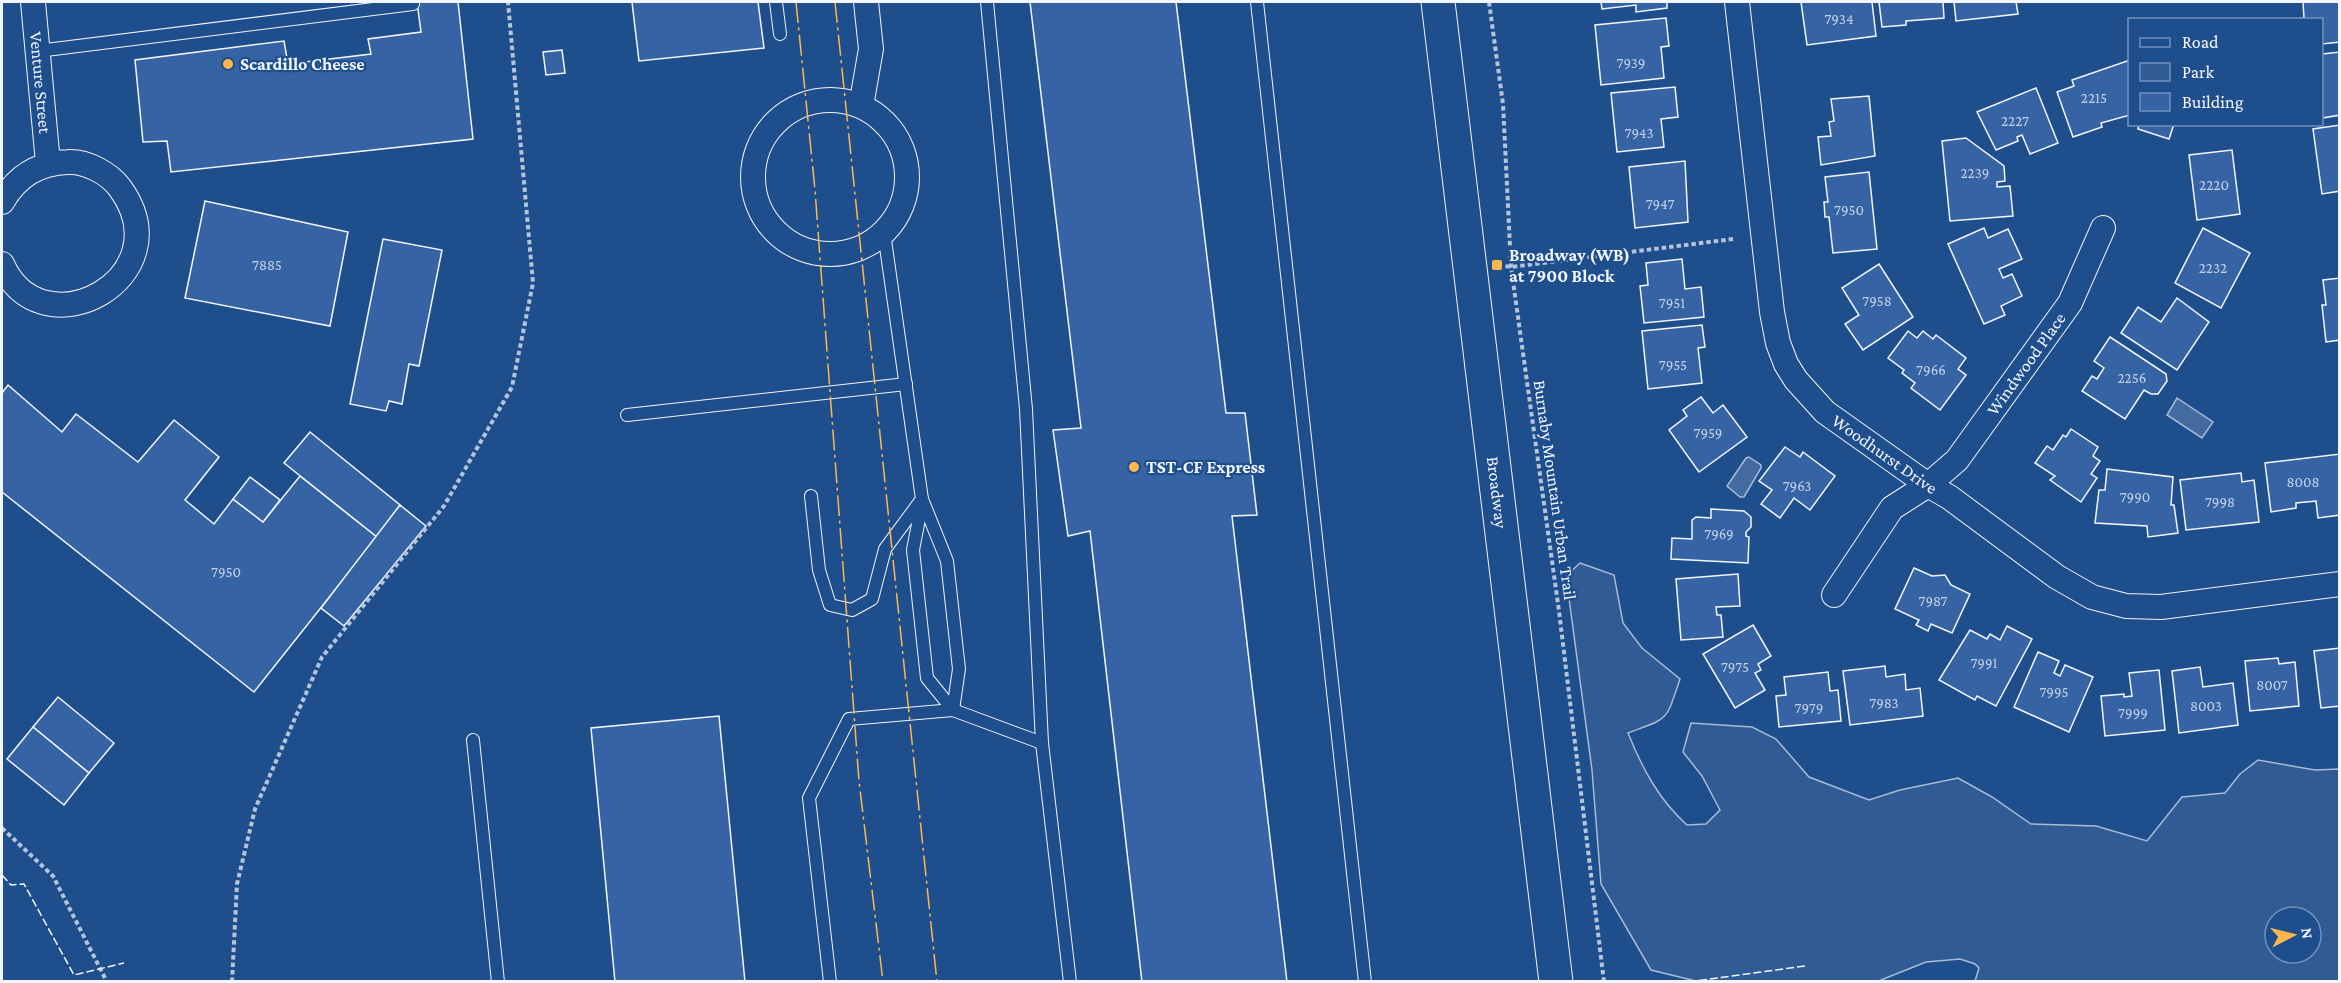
<svg xmlns="http://www.w3.org/2000/svg" width="2341" height="983" font-family="'Crimson Pro',serif">
<style>
.green{fill:#305b95;stroke:#a8bbd7;stroke-width:1.5;fill-rule:evenodd}
.water{fill:#446ba0;stroke:#a8bbd7;stroke-width:1.5}
.building{fill:#3563a3;stroke:#f2f6ff;stroke-width:1.5}
.lines{fill:none;stroke-linecap:round;stroke-linejoin:round}
.lane-casing{stroke:#f2f6ff;stroke-width:14}
.street-casing{stroke:#f2f6ff;stroke-width:26}
.secondary-casing{stroke:#f2f6ff;stroke-width:35}
.path{stroke:#b3c4dc;stroke-width:4;stroke-dasharray:4.5 3;stroke-linecap:butt}
.lane{stroke:#1f4e8c;stroke-width:12}
.street{stroke:#1f4e8c;stroke-width:24}
.secondary{stroke:#1f4e8c;stroke-width:33}
.fence{stroke:#f2f6ff;stroke-width:1.5;stroke-dasharray:8 3;stroke-linecap:butt}
.power{stroke:#ffb74d;stroke-width:1.5;stroke-dasharray:21 4.5 3 4.5;stroke-linecap:butt}
.poi-dot{fill:#ffb74d;stroke:#1f4e8c;stroke-width:2}
.labels{text-anchor:middle;stroke-width:4.5;stroke-linejoin:round;paint-order:stroke}
.number-label{font-size:15px;fill:#c3d1e8}
.poi-label{font-size:18px;font-weight:bold;fill:#f2f6ff;stroke:#1f4e8c;text-anchor:start}
.street-label{font-size:18px;fill:#f2f6ff;stroke:#1f4e8c}
</style>
<rect width="100%" height="100%" fill="#1f4e8c"/>
<path class="green" d="M1580,563L1614,575L1623,623L1642,648L1680,679C1665,723 1670,717 1628,733C1642,768 1659,800 1687,825L1706,824L1720,810L1702,776L1683,752L1691,723L1752,727L1776,739L1809,777L1869,800L1900,790L1958,778L1992,797L2031,824L2096,826L2147,841L2182,797L2225,793L2240,774L2258,760L2315,770L2339,769V981H1975L1979,968L1975,964L1960,959L1926,962L1876,982H1700L1651,970L1601,884L1592,770L1566,576ZM2275,917H2311V953H2275Z"/>
<g class="water">
<polygon points="2177,398 2213,422 2202,438 2167,415"/>
<polygon points="1749,457 1761,465 1761,468 1744,497 1740,497 1727,486 1746,458"/>
</g>
<g class="building">
<polygon points="417,2 458,2 473,139 171,172 167,141 143,142 135,60 284,41 288,64 371,54 368,39 421,32"/>
<polygon points="632,2 758,2 764,48 639,61"/>
<polygon points="1030,2 1176,2 1226,413 1245,413 1257,515 1232,516 1287,982 1142,982 1090,531 1068,536 1053,430 1081,428"/>
<polygon points="1601,2 1667,2 1667,8 1636,12 1636,5 1602,9"/>
<polygon points="1801,2 1872,2 1876,36 1807,45"/>
<polygon points="1879,2 1943,2 1944,18 1906,21 1906,25 1882,27"/>
<polygon points="1954,2 2016,2 2018,14 1956,21"/>
<polygon points="2303,2 2340,2 2340,42 2322,44 2322,20 2292,20 2304,18"/>
<polygon points="1666,18 1669,46 1661,47 1664,78 1601,85 1595,25"/>
<polygon points="562,50 565,73 546,75 543,52"/>
<polygon points="2340,52 2340,115 2322,118 2322,54"/>
<polygon points="2130,60 2130,115 2101,123 2102,127 2073,137 2057,92 2074,86 2072,80"/>
<polygon points="1675,87 1678,117 1661,119 1664,147 1617,152 1611,93"/>
<polygon points="2036,88 2058,143 2030,154 2022,135 2017,137 2018,141 1996,150 1977,112"/>
<polygon points="1869,96 1875,156 1821,165 1818,137 1831,136 1829,122 1834,121 1831,99"/>
<polygon points="2139,124 2174,124 2169,139 2138,129"/>
<polygon points="2340,125 2340,191 2322,194 2313,129"/>
<polygon points="1966,138 2004,166 2005,181 1997,182 1997,187 2010,186 2013,216 1950,221 1942,141"/>
<polygon points="2232,150 2240,214 2197,220 2189,155"/>
<polygon points="1685,161 1688,222 1635,228 1629,167"/>
<polygon points="1869,172 1877,249 1833,253 1829,217 1825,217 1824,202 1828,202 1825,177"/>
<polygon points="205,201 348,232 330,326 185,298"/>
<polygon points="1984,228 1988,238 2008,229 2022,259 1999,269 2003,278 2012,274 2022,296 2001,306 2005,315 1984,324 1948,244"/>
<polygon points="2203,228 2250,253 2221,308 2175,283"/>
<polygon points="383,239 442,250 419,366 409,364 402,404 389,401 386,411 350,404"/>
<polygon points="1682,259 1685,289 1701,287 1704,317 1644,323 1640,286 1648,285 1646,263"/>
<polygon points="1879,264 1913,317 1863,350 1845,324 1859,315 1842,288"/>
<polygon points="2340,278 2340,340 2326,342 2322,305 2326,305 2323,280"/>
<polygon points="2177,298 2209,322 2177,370 2121,333 2138,307 2161,322"/>
<polygon points="1702,325 1705,347 1698,348 1702,383 1648,389 1642,331"/>
<polygon points="1908,331 1917,338 1923,331 1933,339 1936,335 1966,358 1958,369 1966,375 1940,410 1911,388 1915,383 1902,373 1904,370 1888,358"/>
<polygon points="2110,337 2166,374 2167,381 2158,394 2151,394 2144,390 2125,419 2082,391 2092,376 2097,379 2104,368 2094,361"/>
<polygon points="8,385 62,432 76,414 138,462 174,420 219,457 185,500 214,524 233,499 263,522 300,476 377,537 254,692 2,492 2,393"/>
<polygon points="1701,397 1713,413 1723,405 1747,437 1699,472 1669,430 1687,416 1683,410"/>
<polygon points="2071,429 2098,447 2093,456 2100,461 2091,474 2097,478 2081,502 2050,480 2055,476 2035,463 2047,446 2053,450 2063,435 2066,437"/>
<polygon points="310,432 400,505 377,537 284,463"/>
<polygon points="1785,447 1800,457 1803,452 1835,476 1810,510 1794,498 1780,518 1761,504 1772,490 1759,481"/>
<polygon points="2340,454 2340,515 2318,518 2316,501 2296,503 2296,508 2271,512 2265,463"/>
<polygon points="2107,469 2173,477 2171,505 2174,505 2178,533 2148,537 2147,526 2095,523 2099,490 2105,490"/>
<polygon points="2241,473 2242,482 2254,480 2259,522 2186,530 2180,480"/>
<polygon points="250,477 280,500 263,522 233,499"/>
<polygon points="400,505 426,526 344,626 321,608"/>
<polygon points="1711,509 1744,511 1751,517 1751,527 1746,532 1746,536 1749,537 1748,563 1671,559 1672,538 1692,539 1692,520 1696,517 1711,518"/>
<polygon points="1914,568 1932,576 1945,575 1951,585 1970,594 1952,633 1931,624 1928,631 1916,625 1919,620 1895,609"/>
<polygon points="1738,574 1740,606 1716,607 1717,615 1721,615 1723,637 1681,640 1676,579"/>
<polygon points="1753,625 1771,656 1758,664 1761,670 1755,673 1765,690 1735,708 1703,654"/>
<polygon points="2007,626 2032,639 1996,706 1977,696 1975,700 1939,680 1970,630 1987,639 1990,634 2000,640"/>
<polygon points="2340,648 2340,706 2321,708 2314,651"/>
<polygon points="2038,652 2059,661 2054,673 2060,676 2065,665 2093,677 2069,732 2014,707"/>
<polygon points="2278,658 2279,664 2295,662 2299,706 2250,711 2245,661"/>
<polygon points="1885,666 1886,677 1905,674 1906,690 1920,688 1923,716 1850,725 1843,671"/>
<polygon points="2200,667 2203,687 2233,683 2238,725 2179,733 2172,671"/>
<polygon points="2159,670 2165,730 2105,736 2101,696 2124,694 2124,697 2132,696 2129,673"/>
<polygon points="1828,672 1830,691 1838,690 1841,721 1779,727 1776,696 1786,695 1784,677"/>
<polygon points="58,697 114,743 89,773 33,727"/>
<polygon points="719,716 745,982 615,982 591,728"/>
<polygon points="33,727 89,773 64,805 7,759"/>
</g>
<g class="lines">
<g class="lane-casing">
<g id="lane">
<polyline points="776,2 780,34"/>
<polyline points="987,2 1026,409 1042,743 1070,982"/>
<polyline points="1257,2 1365,982"/>
<polyline points="38,51 413,4"/>
<polyline points="884,233 922,499 947,561 959,669 953,710"/>
<polyline points="627,415 906,384"/>
<polyline points="811,496 819,570 830,605 852,610 872,599 885,549 922,499"/>
<polyline points="922,503 913,550 927,678 953,710"/>
<polyline points="473,740 498,982"/>
<polyline points="830,982 809,798 849,719 953,710 1042,743"/>
</g>
</g>
<g class="street-casing">
<g id="street">
<path id="s1" d="M33,2L48,163"/>
<path id="s2" d="M1737,2L1772,312L1778,343L1786,364L1796,380L1825,412L1928,485L1949,497L2057,577L2092,597L2126,606L2161,607L2340,584"/>
<circle cx="830" cy="177" r="77"/>
<polyline points="861,106 871,49 866,2"/>
<path d="M2,202C17,176 38,163 68,162C86,161 109,173 120,188C185,277 42,355 2,264"/>
<path id="s3" d="M1834,595L1892,508L1928,485L1957,460L2070,303L2103,228"/>
</g>
</g>
<g class="secondary-casing">
<g id="secondary">
<path id="s4" d="M1438,2L1556,982"/>
</g>
</g>
<g class="path">
<polyline points="1489,2 1503,104 1511,267 1559,611 1604,982"/>
<polyline points="1498,265 1511,267 1733,239"/>
<polyline points="2,828 53,876 107,982"/>
<polyline points="232,982 237,884 255,809 322,657 444,506 512,387 533,283 508,2"/>
</g>
<use href="#lane" class="lane"/>
<use href="#street" class="street"/>
<use href="#secondary" class="secondary"/>
<g class="fence">
<polyline points="2,875 11,885 24,884 74,975 124,963"/>
<polyline points="1688,982 1805,966"/>
</g>
<g class="power">
<polyline points="796,2 815,190 859,781 883,982"/>
<polyline points="835,2 937,982"/>
</g>
</g>
<g class="poi-dot">
<circle cx="228" cy="64" r="6"/>
<rect x="1491" y="259" width="12" height="12" rx="3"/>
<circle cx="1134" cy="467" r="6"/>
</g>
<g class="labels">
<g class="number-label">
<text x="1839" y="24">7934</text>
<text x="1631" y="68">7939</text>
<text x="2094" y="103">2215</text>
<text x="2015" y="126">2227</text>
<text x="1639" y="138">7943</text>
<text x="1975" y="178">2239</text>
<text x="2214" y="190">2220</text>
<text x="1660" y="209">7947</text>
<text x="1849" y="215">7950</text>
<text x="267" y="270">7885</text>
<text x="2213" y="273">2232</text>
<text x="1877" y="306">7958</text>
<text x="1672" y="308">7951</text>
<text x="1673" y="370">7955</text>
<text x="1931" y="375">7966</text>
<text x="2132" y="383">2256</text>
<text x="1708" y="438">7959</text>
<text x="2303" y="487">8008</text>
<text x="1797" y="491">7963</text>
<text x="2135" y="502">7990</text>
<text x="2220" y="507">7998</text>
<text x="1719" y="539">7969</text>
<text x="226" y="577">7950</text>
<text x="1933" y="606">7987</text>
<text x="1984" y="668">7991</text>
<text x="1735" y="672">7975</text>
<text x="2272" y="690">8007</text>
<text x="2054" y="697">7995</text>
<text x="1884" y="708">7983</text>
<text x="2206" y="711">8003</text>
<text x="1809" y="713">7979</text>
<text x="2133" y="718">7999</text>
</g>
<g class="poi-label">
<text x="240" y="70">Scardillo Cheese</text>
<text x="1509" y="261">Broadway (WB)<tspan x="1509" dy="21">at 7900 Block</tspan></text>
<text x="1146" y="473">TST-CF Express</text>
</g>
<g class="street-label">
<text dy="6" stroke="none"><textPath href="#s1" startOffset="81">Venture Street</textPath></text>
<text dy="6" stroke="none"><textPath href="#s3" startOffset="304">Windwood Place</textPath></text>
<text dy="6" stroke="none"><textPath href="#s2" startOffset="501">Woodhurst Drive</textPath></text>
<text transform="translate(1555 490) rotate(82)" y="6">Burnaby Mountain Urban Trail</text>
<text dy="6" stroke="none"><textPath href="#s4" startOffset="494">Broadway</textPath></text>
</g>
</g>
<rect width="2341" height="983" fill="none" stroke="#f2f6ff" stroke-width="6"/>
<rect x="2128" y="18" width="195" height="108" fill="#1f4e8c" stroke="#7391ba" stroke-width="1.5"/>
<rect x="2140" y="38" width="30" height="9" fill="#1f4e8c" stroke="#7391ba" stroke-width="1.5"/>
<text x="2182" y="48" font-size="18" fill="#f2f6ff">Road</text>
<rect x="2140" y="63" width="30" height="18" fill="#305b95" stroke="#7391ba" stroke-width="1.5"/>
<text x="2182" y="78" font-size="18" fill="#f2f6ff">Park</text>
<rect x="2140" y="93" width="30" height="18" fill="#3563a3" stroke="#7391ba" stroke-width="1.5"/>
<text x="2182" y="108" font-size="18" fill="#f2f6ff">Building</text>
<g transform="translate(2293 935) rotate(83)"><circle r="28" fill="#1f4e8c" stroke="#7391ba" stroke-width="1.5"/>
<path d="M0-4.5L10 22L0 15L-10 22Z" fill="#ffb74d"/>
<text y="-9" font-size="16" font-weight="bold" text-anchor="middle" fill="#f2f6ff">N</text>
</g>
</svg>
